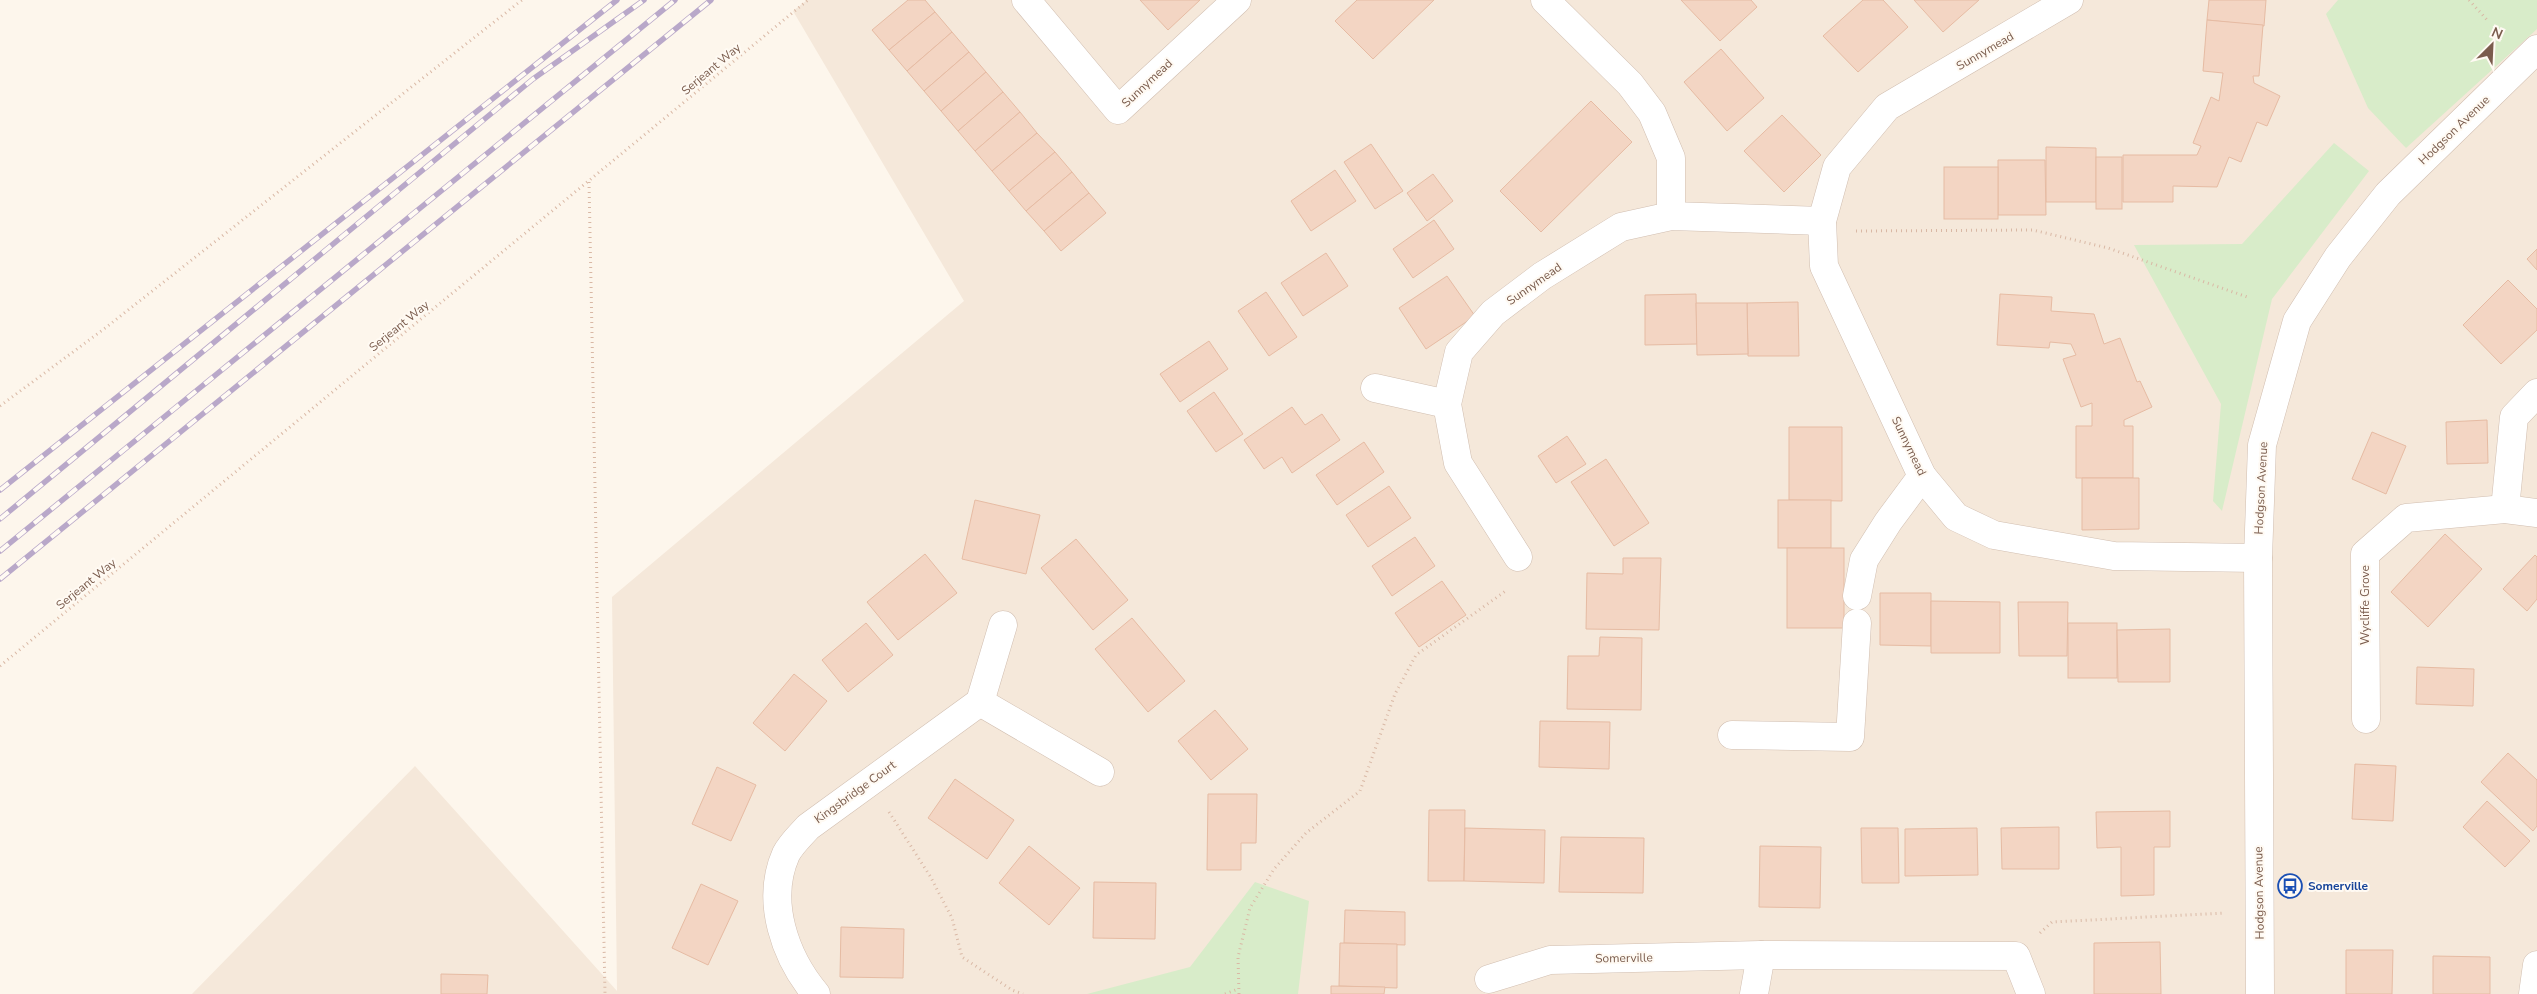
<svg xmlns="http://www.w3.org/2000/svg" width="2537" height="994" font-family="'Nunito Sans',sans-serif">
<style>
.residential{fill:#f5e8da}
.green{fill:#d8ecc9}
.building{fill:#f3d5c3;stroke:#e6bba3}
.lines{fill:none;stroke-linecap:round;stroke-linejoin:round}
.minor-casing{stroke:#d1beb0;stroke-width:29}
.path{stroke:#d9b8a5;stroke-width:3;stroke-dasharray:1 4;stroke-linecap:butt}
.minor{stroke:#fff;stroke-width:28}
.rail-casing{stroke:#b9a8c9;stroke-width:5.5}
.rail{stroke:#fffaf3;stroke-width:4;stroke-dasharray:11;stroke-linecap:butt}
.labels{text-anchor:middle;stroke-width:4;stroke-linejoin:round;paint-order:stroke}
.street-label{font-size:12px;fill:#7a5c4d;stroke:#fffaf3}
.transit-label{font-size:12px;font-weight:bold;fill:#164399;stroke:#fffaf3;text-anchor:start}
</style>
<rect width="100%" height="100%" fill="#fdf6ec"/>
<polygon class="residential" points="807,0 2537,0 2537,994 192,994 415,766 617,991 612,597 964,301 793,11"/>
<g class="green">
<polygon points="2338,0 2537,0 2537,29 2406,148 2368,108 2326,14"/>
<polygon points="2334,143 2369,171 2272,299 2222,511 2213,501 2221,404 2134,245 2242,244"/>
<polygon points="1255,882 1309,901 1298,994 1087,994 1190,967"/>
</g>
<g class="building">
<polygon points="908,0 925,0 935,12 889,50 872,30"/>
<polygon points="1140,0 1200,0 1168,30"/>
<polygon points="1357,0 1434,0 1373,59 1335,21"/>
<polygon points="1681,0 1751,0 1757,7 1720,41"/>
<polygon points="1863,0 1883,0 1908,27 1858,72 1823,36"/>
<polygon points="1914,0 1979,0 1943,32"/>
<polygon points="2209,0 2266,0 2264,26 2207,20"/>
<polygon points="935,12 952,32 907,71 889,50"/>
<polygon points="2207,20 2263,25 2259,76 2253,76 2254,83 2280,96 2267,126 2257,122 2241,162 2229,157 2217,187 2173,186 2173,202 2123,202 2123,155 2197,155 2201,146 2193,143 2211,97 2219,101 2223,73 2203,71"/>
<polygon points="952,32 969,52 924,91 907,71"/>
<polygon points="1721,49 1764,98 1727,131 1684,82"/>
<polygon points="969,52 986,72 941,111 924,91"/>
<polygon points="986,72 1003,92 958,131 941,111"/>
<polygon points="1003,92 1020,112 975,151 958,131"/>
<polygon points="1591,101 1632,142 1541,232 1500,191"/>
<polygon points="1020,112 1037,133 992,171 975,151"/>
<polygon points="1782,115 1821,155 1784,192 1744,151"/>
<polygon points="1037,133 1055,152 1009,191 992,171"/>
<polygon points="1371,144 1403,191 1375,209 1344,162"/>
<polygon points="2046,147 2096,148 2096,202 2046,202"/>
<polygon points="1055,152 1072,172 1026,211 1009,191"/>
<rect x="2096" y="157" width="26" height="52"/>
<polygon points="1998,160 2045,160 2046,215 1998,215"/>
<rect x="1944" y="167" width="54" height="52"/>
<polygon points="1335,170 1356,201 1311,231 1291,201"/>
<polygon points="1072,172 1089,193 1044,231 1026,211"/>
<polygon points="1433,174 1453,201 1427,221 1407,193"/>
<polygon points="1089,193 1106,213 1061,251 1044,231"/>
<polygon points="1434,220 1454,249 1413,278 1393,249"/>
<polygon points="2537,249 2537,270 2527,259"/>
<polygon points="1326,253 1348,286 1303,316 1281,283"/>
<polygon points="1447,276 1475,316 1426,349 1399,308"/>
<polygon points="2508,280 2537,309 2537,330 2501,364 2463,325"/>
<polygon points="1266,292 1297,337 1269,356 1238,311"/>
<polygon points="1696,294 1697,344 1645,345 1645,295"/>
<polygon points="2000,294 2052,297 2051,311 2094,314 2104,344 2120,338 2137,382 2140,381 2152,407 2124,420 2124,426 2133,426 2133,478 2076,478 2076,426 2092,426 2092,403 2081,407 2063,359 2076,355 2071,344 2050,342 2049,348 1997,345"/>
<polygon points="1798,302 1799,356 1748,356 1747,303"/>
<polygon points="1696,303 1747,303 1748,354 1697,355"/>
<polygon points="1209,341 1228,369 1180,402 1160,374"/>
<polygon points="1214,392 1243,434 1216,452 1187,411"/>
<polygon points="1292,407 1305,425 1322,414 1340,440 1292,473 1282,457 1264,469 1244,440"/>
<polygon points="2487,420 2488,463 2447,464 2446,422"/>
<polygon points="1789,427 1842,427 1842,501 1789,500"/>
<polygon points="2372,432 2406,446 2386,494 2352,479"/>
<polygon points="1567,436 1586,464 1556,483 1538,456"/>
<polygon points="1364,442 1384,472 1337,505 1316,475"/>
<polygon points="1606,459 1649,523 1614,546 1571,482"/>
<polygon points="2082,478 2139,478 2139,529 2082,530"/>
<polygon points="1389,486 1411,518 1368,547 1346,515"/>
<polygon points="975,500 1040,515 1026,574 962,559"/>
<rect x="1778" y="500" width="53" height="48"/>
<polygon points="2445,534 2482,569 2428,627 2391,592"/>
<polygon points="1415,537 1435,566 1392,596 1372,566"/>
<polygon points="1076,539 1128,600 1093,630 1041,568"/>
<rect x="1787" y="548" width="57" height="80"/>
<polygon points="925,554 957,593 898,640 867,602"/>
<polygon points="2535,555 2537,557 2537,599 2527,611 2503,589"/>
<polygon points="1623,558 1661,558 1659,630 1586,629 1587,573 1623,574"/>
<polygon points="1442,581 1466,615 1419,647 1395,613"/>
<polygon points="1880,593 1931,593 1931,646 1880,645"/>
<polygon points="1931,601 2000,602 2000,653 1931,653"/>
<polygon points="2018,602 2068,602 2067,656 2019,656"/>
<polygon points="1132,618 1185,681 1148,712 1095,649"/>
<polygon points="866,623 893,655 848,692 822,660"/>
<rect x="2068" y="623" width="49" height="55"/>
<polygon points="2170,629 2170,682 2118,682 2117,630"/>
<polygon points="1600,637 1642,638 1641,710 1567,709 1568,656 1599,656"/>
<polygon points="2417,667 2474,669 2473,706 2416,704"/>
<polygon points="794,674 827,701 785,751 753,723"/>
<polygon points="1215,710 1248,749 1211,780 1178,741"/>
<polygon points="1540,721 1610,722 1609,769 1539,767"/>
<polygon points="2508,753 2537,780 2537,826 2533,831 2481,782"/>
<polygon points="2355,764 2396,766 2393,821 2352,819"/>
<polygon points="717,767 756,785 731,841 692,824"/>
<polygon points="955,779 1014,820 987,859 928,818"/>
<polygon points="1208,794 1257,794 1256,843 1241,843 1241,870 1207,870"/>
<polygon points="2487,801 2530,841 2505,867 2463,827"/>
<polygon points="1429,810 1465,810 1464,881 1428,881"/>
<polygon points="2170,811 2170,847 2154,847 2154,895 2121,896 2121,847 2097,848 2096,812"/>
<polygon points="2059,827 2059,869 2002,869 2001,828"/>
<polygon points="1465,828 1545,830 1544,883 1464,881"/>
<polygon points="1861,828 1898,828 1899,883 1862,883"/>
<polygon points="1977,828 1978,875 1905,876 1905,829"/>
<polygon points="1561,837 1644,838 1643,893 1559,892"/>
<polygon points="1029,846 1080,888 1049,925 999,883"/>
<polygon points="1760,846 1821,847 1820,908 1759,907"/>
<polygon points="1094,882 1156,883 1155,939 1093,938"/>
<polygon points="701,884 738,901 708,965 672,948"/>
<polygon points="1345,910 1405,912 1405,945 1344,943"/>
<polygon points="841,927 904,929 903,978 840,977"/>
<polygon points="2160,942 2161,994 2094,994 2094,943"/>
<polygon points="1340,943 1397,944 1397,988 1339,986"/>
<polygon points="2346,950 2393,950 2392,994 2346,994"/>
<polygon points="2433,956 2490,957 2490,994 2433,994"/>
<polygon points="441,974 488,975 487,994 441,994"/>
<polygon points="1331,986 1385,987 1384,994 1331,994"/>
</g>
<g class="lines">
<g class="minor-casing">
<g id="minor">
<polyline points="1026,0 1118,110 1237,0"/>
<polyline points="1545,0 1630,84 1652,113 1671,158 1671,216"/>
<polyline points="2069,0 1887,107 1837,167 1822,221 1824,266 1922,476 1956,517 1994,535 2114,556 2258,558"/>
<polyline points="1375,388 1447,404"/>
<polyline points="2505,509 2514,417 2537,393"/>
<polyline points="1518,557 1458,463 1447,404 1459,352 1493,313 1542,276 1621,227 1671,216 1822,221"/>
<polyline points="1857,596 1864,560 1888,522 1922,476"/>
<polyline points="980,702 1100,772"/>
<polyline points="2366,719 2365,554 2406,518 2505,509 2537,513"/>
<polyline points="1732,735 1850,737 1857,623"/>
<polyline points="1489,979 1550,960 1761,955 2016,956 2031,994"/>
<path d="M816,994C785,957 765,901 786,854C791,844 801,835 808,827L980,702L1003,625"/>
<polyline points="1754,994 1761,955"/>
<polyline points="2260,994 2258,558 2262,445 2297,321 2338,257 2388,194 2537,49"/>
<polyline points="2533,994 2537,965"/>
</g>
</g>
<g class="path">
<polyline points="2469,0 2488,21"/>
<polyline points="589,182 605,994"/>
<polyline points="1856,231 2033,230 2108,248 2250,298"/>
<polyline points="0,406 104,329 522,0"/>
<polyline points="0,666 808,0"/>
<polyline points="889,812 930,876 952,918 962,957 1012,990 1023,994"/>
<polyline points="2040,933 2052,922 2224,913"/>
<polyline points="1225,994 1238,989"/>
<polyline points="1239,994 1238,957 1250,908 1274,869 1306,833 1360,791 1395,694 1416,655 1507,590"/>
</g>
<use href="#minor" class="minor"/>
<g class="rail-casing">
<g id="rail">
<polyline points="0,490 617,0"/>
<polyline points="0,519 533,79 644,0"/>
<polyline points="0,551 675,0"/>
<polyline points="0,579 711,0"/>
</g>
</g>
<use href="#rail" class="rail"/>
</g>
<defs>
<g id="bus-ring" transform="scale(1.25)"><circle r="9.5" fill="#fffaf3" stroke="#1a4fb4" stroke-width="1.5"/><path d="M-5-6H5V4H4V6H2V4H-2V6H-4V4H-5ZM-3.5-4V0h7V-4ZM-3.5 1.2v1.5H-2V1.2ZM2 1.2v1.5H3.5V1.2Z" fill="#1a4fb4"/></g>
</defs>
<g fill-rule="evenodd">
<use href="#bus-ring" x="2290" y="886"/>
</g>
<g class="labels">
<g class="street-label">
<text transform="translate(1985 51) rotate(-30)" y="4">Sunnymead</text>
<text transform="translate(711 69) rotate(-40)" y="4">Serjeant Way</text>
<text transform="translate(1147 83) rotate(-43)" y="4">Sunnymead</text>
<text transform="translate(2454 130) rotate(-44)" y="4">Hodgson Avenue</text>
<text transform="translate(1534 284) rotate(-35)" y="4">Sunnymead</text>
<text transform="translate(399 326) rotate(-39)" y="4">Serjeant Way</text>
<text transform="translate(1909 446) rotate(64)" y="4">Sunnymead</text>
<text transform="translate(2261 488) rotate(-87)" y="4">Hodgson Avenue</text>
<text transform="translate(86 584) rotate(-39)" y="4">Serjeant Way</text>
<text transform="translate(2365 605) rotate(-90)" y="4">Wycliffe Grove</text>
<text transform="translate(855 792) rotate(-36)" y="4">Kingsbridge Court</text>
<text transform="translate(2259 893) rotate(-91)" y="4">Hodgson Avenue</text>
<text transform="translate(1624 958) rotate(-1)" y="4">Somerville</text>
</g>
<g class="transit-label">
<text x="2308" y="890">Somerville</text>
</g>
</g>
<g transform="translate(2492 45) rotate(24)" stroke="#fffaf3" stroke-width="4" paint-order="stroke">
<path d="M0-4L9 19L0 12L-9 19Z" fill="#7a5c4d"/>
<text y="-8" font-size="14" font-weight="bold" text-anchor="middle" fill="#7a5c4d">N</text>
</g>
</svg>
